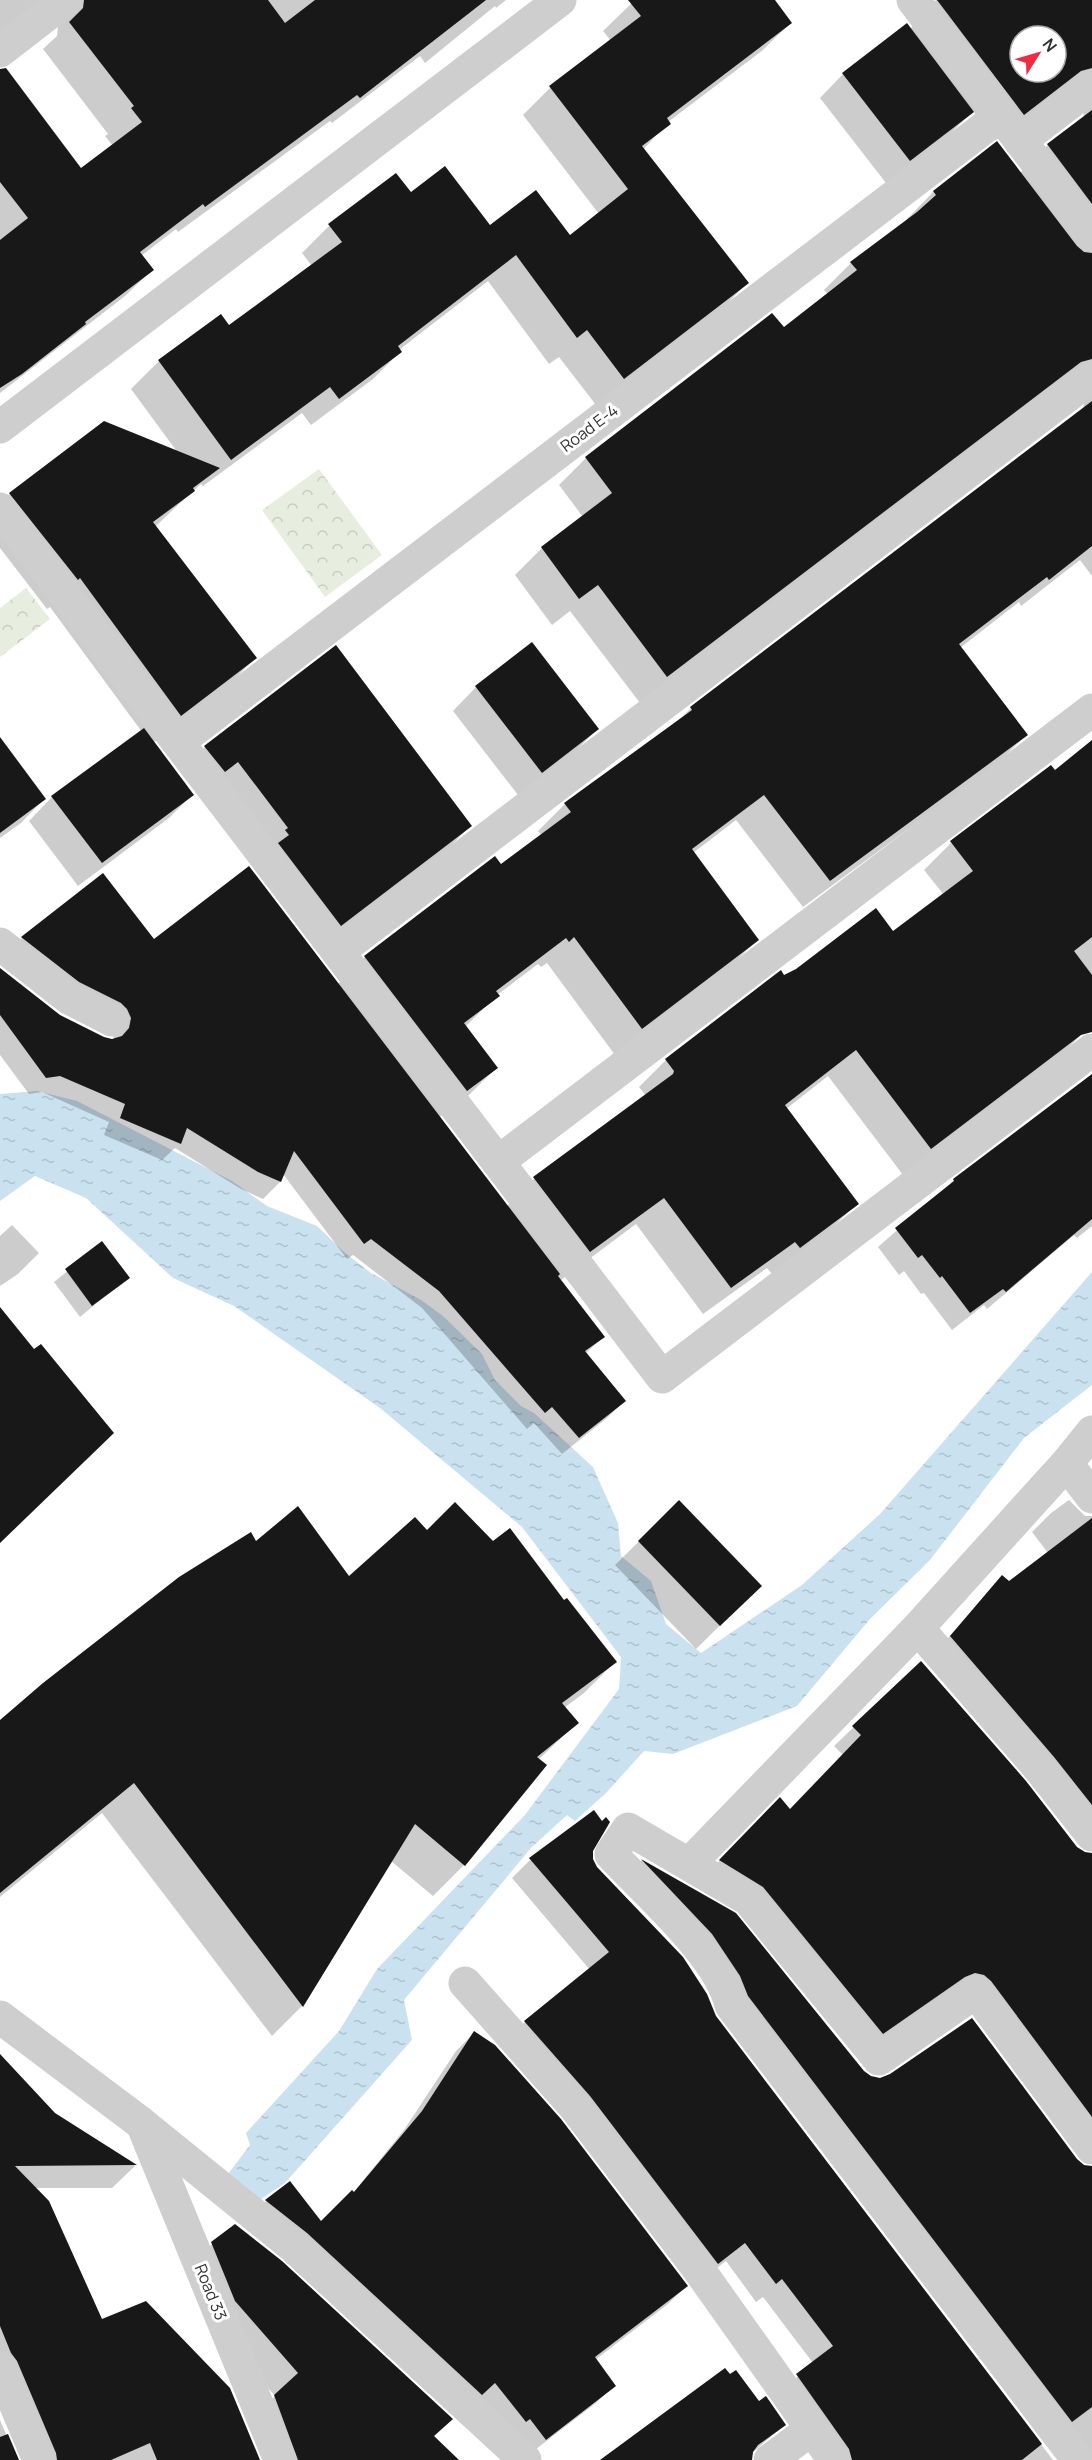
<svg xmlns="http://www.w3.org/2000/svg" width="1092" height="2460" font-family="Manrope,sans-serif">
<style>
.forest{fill:url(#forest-crowns)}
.water{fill:url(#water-ripples)}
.shadow{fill:#0003;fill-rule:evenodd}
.building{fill:#181818;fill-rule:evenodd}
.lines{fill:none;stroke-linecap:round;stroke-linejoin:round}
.minor{stroke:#cecece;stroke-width:33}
.labels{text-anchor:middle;stroke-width:6;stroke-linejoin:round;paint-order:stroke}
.street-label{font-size:16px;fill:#313131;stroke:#fff}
</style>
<defs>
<pattern id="forest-crowns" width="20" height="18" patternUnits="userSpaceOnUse" patternTransform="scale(1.5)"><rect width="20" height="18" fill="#e8eedf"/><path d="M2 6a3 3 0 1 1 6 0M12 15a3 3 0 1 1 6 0" fill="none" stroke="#c7cdc0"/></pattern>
<pattern id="water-ripples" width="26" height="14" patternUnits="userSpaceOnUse" patternTransform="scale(1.5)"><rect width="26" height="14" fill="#cae2ef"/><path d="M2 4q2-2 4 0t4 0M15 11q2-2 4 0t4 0" fill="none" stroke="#aec2cd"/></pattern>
</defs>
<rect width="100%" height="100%" fill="#fff"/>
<g class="forest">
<polygon points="319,469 382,555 325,597 262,510"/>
<polygon points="26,588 50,619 0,657 0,608"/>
</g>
<polygon class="water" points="37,1091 77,1101 232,1181 267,1206 317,1226 344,1252 371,1273 421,1300 443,1316 482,1354 495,1380 521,1406 534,1413 593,1467 618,1523 621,1556 651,1581 666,1624 701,1653 802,1585 880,1514 1092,1272 1092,1385 1024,1438 930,1560 870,1619 797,1706 673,1754 644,1751 606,1793 575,1821 567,1815 531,1848 404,2000 412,2040 285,2183 258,2201 225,2178 250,2145 246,2133 339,2031 377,1969 525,1815 619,1689 621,1657 522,1527 380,1408 234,1306 173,1278 86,1198 35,1176 0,1201 0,1094"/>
<g class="shadow">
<polygon points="0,0 506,0 496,8 495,6 425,63 420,56 332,123 330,121 178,232 176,229 141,256 152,270 125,296 0,393 0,70 81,170 113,146 105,136 108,134 43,49 57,36 58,26 0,32"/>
<polygon points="635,0 773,0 790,23 763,50 668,122 643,150 747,283 720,311 596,405 559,357 549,364 488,281 399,350 400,352 373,379 311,425 302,413 203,486 201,484 179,504 155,527 255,658 226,688 153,743 192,795 169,818 78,886 29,821 52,797 142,732 50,607 47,609 0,548 0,505 10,494 178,453 131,389 159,361 220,316 229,328 312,266 302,253 329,226 410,194 490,227 569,237 599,214 523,115 550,88 611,41 603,31"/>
<path d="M936,0H1092V576L1080,560L1021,606L1019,602L960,648L1026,735L999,762L803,907L736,820L693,853L757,940L730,967L615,1055L547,963L541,967L538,964L497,995L465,1027L496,1068L469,1095L438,1118L506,1207L534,1179L646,1096L639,1087L666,1060L781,972L784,977L893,933L944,895L924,870L951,843L1054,772L1092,742V1019L1083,1033L1056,1060L903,1175L828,1076L786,1109L857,1203L830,1230L772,1274L767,1268L703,1314L636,1224L561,1280L603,1337L585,1354L624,1401L607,1418L562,1454L534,1423L527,1429L422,1308L353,1255L347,1259L283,1174L280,1182L263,1199L241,1189L175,1148L162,1160L104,1135L109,1122L42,1092L29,1094L0,1055V970L59,1016L103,1038L114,1040L111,1026L5,954L22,938L154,941L337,985L365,957L500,866L542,836L538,831L565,804L676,723L691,708L1083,409L1084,403L640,703L570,611L552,625L515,575L542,548L583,517L559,485L586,458L783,329L828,294L824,290L851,263L908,220L907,219L933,192L997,144L1020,173L1048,145L1083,118L1084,112L1052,97L996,140L973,111L949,135L886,183L820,98L843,74L910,29ZM1020,36H1056V72H1020Z"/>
<polygon points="532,644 597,729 574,753 518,795 453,711 476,687"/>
<polygon points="0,740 44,799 21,823 0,838"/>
<polygon points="205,747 470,826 447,850 317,948 182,770"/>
<polygon points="1092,1074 1092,1226 1077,1238 1074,1235 987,1309 984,1305 952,1330 924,1293 921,1294 904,1271 899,1275 878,1247 954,1180"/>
<polygon points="12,1225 39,1253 18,1274 0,1286 0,1236"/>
<polygon points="102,1243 128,1277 80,1317 54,1282"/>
<polygon points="1069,1500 1085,1516 1092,1516 1092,1852 1088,1842 932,1656 1002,1577 1009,1583 1048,1553 1032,1532 1051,1513"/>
<polygon points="679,1502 760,1586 696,1649 615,1565"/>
<polygon points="427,1532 493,1543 564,1602 615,1662 584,1693 564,1708 577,1723 538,1760 464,1865 433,1896 391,1861 302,2006 272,2036 102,1813 0,1897 0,1721 256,1543 349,1578"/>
<polygon points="921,1663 1076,1848 1084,1854 1092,1855 1092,2165 1089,2156 972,2000 863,2051 744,1906 701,1880 761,1818 790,1811 843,1755 834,1746"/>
<polygon points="591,1850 592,1860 596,1868 715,2017 1053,2460 825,2460 778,2394 813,2363 763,2297 756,2302 726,2261 698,2282 506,2041 525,2022 590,1970 512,1878 530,1860"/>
<polygon points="642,1860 735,1915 863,2072 871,2077 1076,2160 1083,2166 1092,2168 1092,2460 722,1996 624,1878"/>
<polygon points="474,2033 686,2286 668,2304 595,2360 614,2385 596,2403 527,2456 249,2219 266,2201 321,2223 353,2193 404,2130 456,2051"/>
<polygon points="0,2069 54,2114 135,2166 112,2188 35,2188 101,2321 258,2460 27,2460 0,2397"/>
<polygon points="212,2244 451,2420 433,2437 457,2460 268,2460 251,2419 275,2396 212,2324 189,2267"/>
<polygon points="759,2403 784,2425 751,2454 750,2460 609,2460"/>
<polygon points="0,2420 17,2460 0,2460"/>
</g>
<g class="building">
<polygon points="84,0 268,0 285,23 315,0 486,0 360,98 357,95 205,207 203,204 140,252 154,270 85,322 86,324 22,374 0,388 0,240 28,218 0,182 0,69 6,68 81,168 142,122 131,108 134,106 69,22 83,8"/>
<polygon points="628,0 775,0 792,23 667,118 671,124 642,146 749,283 624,379 587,330 577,338 516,255 398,346 402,352 339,399 330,387 231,460 158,360 221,314 229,325 342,242 328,224 396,173 411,192 445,166 490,225 536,190 570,235 628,189 549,86 641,16"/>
<path d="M937,0H1092V68L1081,71L1024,115ZM1020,36H1056V72H1020Z"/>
<polygon points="907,23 974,112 910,161 842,73"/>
<polygon points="1092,110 1092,204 1047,144"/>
<polygon points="997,141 1077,246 1084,252 1092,253 1092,359 1081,362 667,677 598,585 579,599 541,547 612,493 585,457 772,313 784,327 857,270 850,262 917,212 936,195 933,191"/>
<polygon points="1092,401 1092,546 1049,580 1047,577 959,644 1028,735 830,881 764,795 692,849 759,940 642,1029 574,937 569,942 566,938 496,991 500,996 464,1023 498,1068 467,1091 364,956 495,856 501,864 571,812 564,803 692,710 690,707"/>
<polygon points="104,421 220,468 193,488 195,491 153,522 257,658 181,716 80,578 78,580 9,493"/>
<polygon points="532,642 599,729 542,773 475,686"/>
<polygon points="336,645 472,826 341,926 278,843 289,835 285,830 288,828 238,762 225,772 204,746"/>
<polygon points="144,728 194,795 102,863 51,796"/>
<polygon points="0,737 46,799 0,833"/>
<polygon points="1092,740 1092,937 1074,951 1092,975 1092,1032 1081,1035 931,1149 856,1050 785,1105 859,1204 800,1248 795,1242 731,1288 664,1198 590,1252 533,1177 673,1074 674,1071 665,1059 781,970 784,975 796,969 876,908 893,931 973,871 950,841 1051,765 1055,770"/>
<polygon points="249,866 560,1274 558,1276 605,1337 585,1351 626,1401 579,1438 552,1407 545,1413 439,1291 371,1239 364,1244 294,1151 281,1182 258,1172 187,1128 181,1144 120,1118 125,1104 60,1076 46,1078 0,1015 0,968 60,1015 104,1037 112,1039 122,1036 129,1028 131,1018 127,1009 121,1003 79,982 21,937 103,873 154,939"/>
<polygon points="1092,1074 1092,1219 1006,1292 1003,1289 970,1313 942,1276 940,1278 922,1255 918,1258 895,1228 954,1181 953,1179"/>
<polygon points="102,1241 130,1278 92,1306 65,1269"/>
<polygon points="0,1307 34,1349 41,1344 114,1433 0,1543"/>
<polygon points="679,1500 762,1586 720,1626 638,1541"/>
<polygon points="455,1502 493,1541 510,1528 564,1600 567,1598 617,1662 562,1703 579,1723 537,1757 547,1765 465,1866 415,1824 303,2007 134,1783 0,1893 0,1720 43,1683 179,1577 251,1532 256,1541 298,1506 349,1576 415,1517 427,1530"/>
<polygon points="1092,1518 1092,1805 1054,1757 950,1636 1002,1575 1009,1581"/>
<polygon points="921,1661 1026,1781 1077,1847 1085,1852 1092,1853 1092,2117 991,1981 984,1975 975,1973 965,1977 883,2034 763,1887 719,1860 780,1797 790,1809 861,1735 852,1726"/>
<polygon points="594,1810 602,1821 606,1817 610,1822 593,1851 593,1859 597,1867 683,1957 707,1994 716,2016 1042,2444 1022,2460 852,2460 849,2449 796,2374 833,2346 782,2279 776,2284 745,2243 718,2264 590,2096 524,2021 609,1952 529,1858"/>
<polygon points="641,1859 736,1913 864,2071 871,2076 880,2078 890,2074 972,2018 1077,2159 1084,2165 1092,2166 1092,2407 1072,2422 748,1996 740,1976 712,1934"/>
<polygon points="474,2031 495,2045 561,2119 688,2286 595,2357 616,2386 546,2440 530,2419 526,2422 495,2383 482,2395 307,2233 265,2200 290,2181 321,2221 352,2190 354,2192 422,2111"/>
<polygon points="0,2054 55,2113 137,2165 15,2166 49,2201 102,2319 146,2301 230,2388 260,2460 157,2460 150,2443 111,2460 57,2460 56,2453 17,2361 11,2353 0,2326"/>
<polygon points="235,2224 282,2261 453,2419 434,2436 459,2460 298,2460 274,2395 298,2373 235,2301 211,2242"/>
<polygon points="725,2368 730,2374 736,2370 759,2401 766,2396 786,2425 758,2445 753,2452 752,2460 600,2460"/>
<polygon points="8,2434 19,2460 0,2460 0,2437"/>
</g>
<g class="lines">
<g class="minor">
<polyline points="913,0 1092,235"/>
<polyline points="0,51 66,0"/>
<polyline points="1020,141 1092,86"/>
<polyline points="0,427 560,0"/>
<polyline points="0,509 662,1377 1092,1050"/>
<polyline points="178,742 1001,115"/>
<polyline points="0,944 69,998 112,1020"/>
<polyline points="338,952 1092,377"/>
<polyline points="498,1162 1092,710"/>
<polyline points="1067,1464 1092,1497"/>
<polyline points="916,1630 928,1640 1040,1769 1092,1835"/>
<polyline points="689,1864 916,1630 1067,1463 1092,1432"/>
<polyline points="465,1983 575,2107 697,2267 834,2460"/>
<polyline points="0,2017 141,2123 294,2247 525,2460"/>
<polyline points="143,2126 280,2460"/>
<polyline points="0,2368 39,2460"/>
<polyline points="770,2460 812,2429"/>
<path d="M1078,2460L731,2005C719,1955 647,1893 611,1854L628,1829L748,1899L879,2059L976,1992L1092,2148"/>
</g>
</g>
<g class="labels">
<g class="street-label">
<text transform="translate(589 428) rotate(-37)" y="6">Road E-4</text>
<text transform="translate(211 2292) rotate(68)" y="6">Road 33</text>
</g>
</g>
<g transform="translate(1038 54) rotate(53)"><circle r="28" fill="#ffffff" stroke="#adadad" stroke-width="1.5"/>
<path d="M0-4.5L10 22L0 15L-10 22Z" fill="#f12a42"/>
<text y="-9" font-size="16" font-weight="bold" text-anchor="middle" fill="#313131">N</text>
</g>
</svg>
